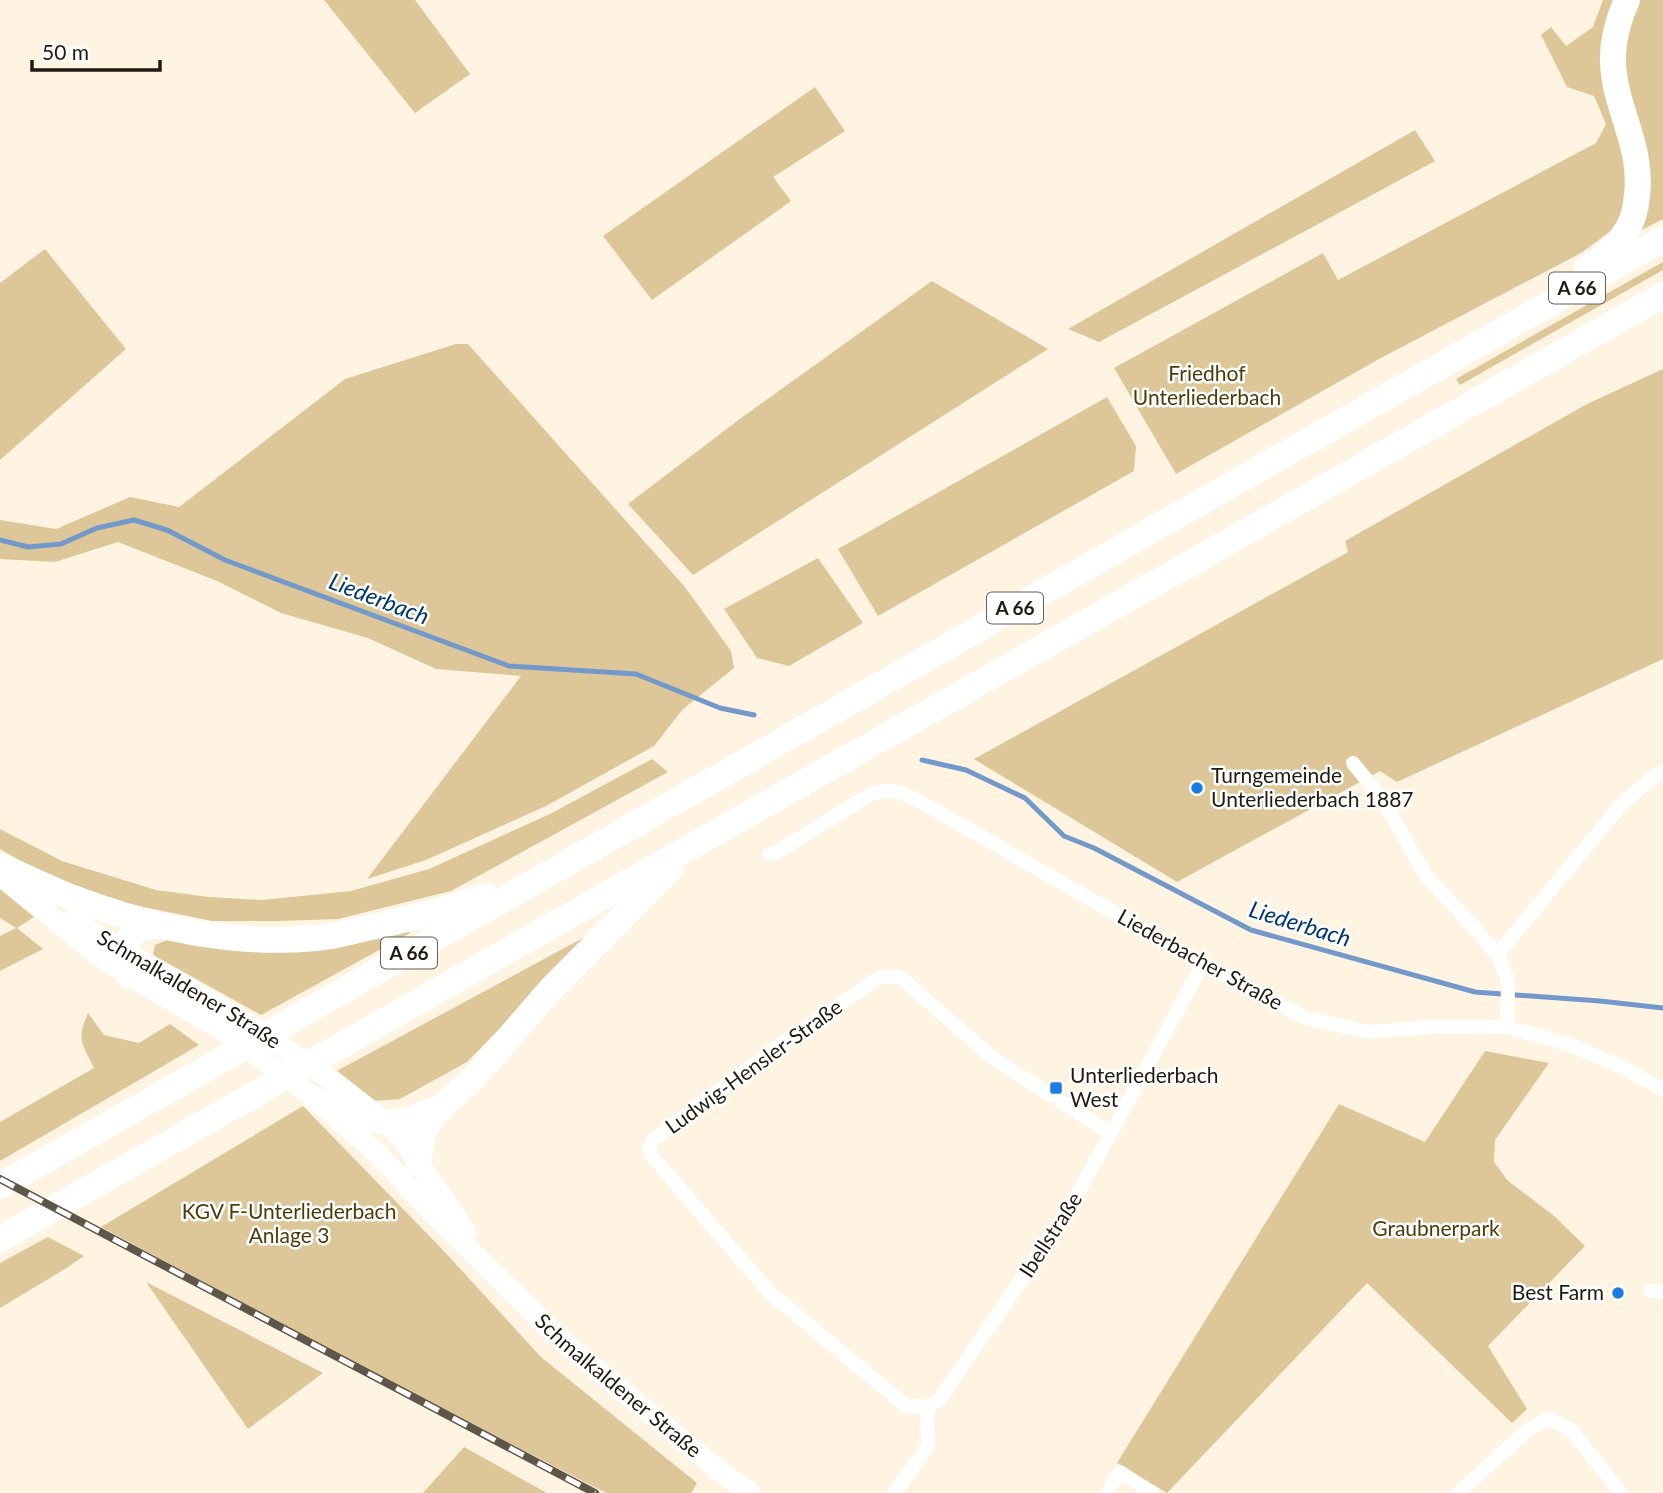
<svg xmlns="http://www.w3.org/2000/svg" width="1663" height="1493" font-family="Lato,sans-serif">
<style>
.green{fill:#ddc799}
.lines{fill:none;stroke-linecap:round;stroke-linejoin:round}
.stream{stroke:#7399cb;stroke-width:5}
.street{stroke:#fff;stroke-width:14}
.secondary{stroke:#fff;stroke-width:21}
.highway{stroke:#fff;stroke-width:26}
.rail-casing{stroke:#5e5749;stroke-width:8}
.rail{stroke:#fff;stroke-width:5;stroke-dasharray:16;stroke-linecap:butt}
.poi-dot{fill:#1d7be4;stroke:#fff;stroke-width:2.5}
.labels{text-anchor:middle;stroke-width:5;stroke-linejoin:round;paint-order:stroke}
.shield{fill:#fff;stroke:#635f57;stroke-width:2}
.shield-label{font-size:19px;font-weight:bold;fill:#201a0f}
.park-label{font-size:21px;fill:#4f3b09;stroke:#fff}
.poi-label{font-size:21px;fill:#201a0f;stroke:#fff;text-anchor:start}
.street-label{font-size:21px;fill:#201a0f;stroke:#fff}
.water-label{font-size:23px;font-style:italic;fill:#003773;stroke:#fff}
</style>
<rect width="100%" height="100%" fill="#fef4e1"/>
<g class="green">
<polygon points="324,0 415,0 470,74 415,113"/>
<polygon points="1603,0 1618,0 1631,195 1615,228 1581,253 1379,359 1176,474 1114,368 1323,253 1338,280 1596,143 1606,124 1594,96 1567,87 1541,35 1551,27 1566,46 1593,27"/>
<polygon points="1638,0 1663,0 1663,219 1634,234 1627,91 1622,51"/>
<polygon points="815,87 845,131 773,177 791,201 652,300 603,236"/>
<polygon points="1415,130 1435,161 1099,342 1068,329"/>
<polygon points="45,249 126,349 0,460 0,283"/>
<polygon points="1663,262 1663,270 1460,385 1456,379"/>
<polygon points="932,281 1048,349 693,575 628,504 741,418"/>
<polygon points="456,344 468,344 685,587 731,651 734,668 683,709 654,746 546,806 426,860 367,879 521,676 436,669 368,638 281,613 217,581 118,542 55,562 0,559 0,520 56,529 130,497 179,507 345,379"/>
<polygon points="1663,369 1663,659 1397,782 1380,771 1177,882 974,759 1348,552 1345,541 1587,404"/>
<polygon points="1107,397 1136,446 1134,471 878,616 838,549"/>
<polygon points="818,558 863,623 789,666 757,658 724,609"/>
<polygon points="652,759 668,772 451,891 338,919 279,921 212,921 114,901 36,870 0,849 0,829 62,861 156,890 209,897 262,900 351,891 429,869 550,814"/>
<polygon points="0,889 34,917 17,928 43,949 0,971 0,936 16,928 0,918"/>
<polygon points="408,929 410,933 261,1015 153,955 155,945 167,940"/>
<polygon points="594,932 467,1062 400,1099 372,1101 333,1073"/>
<path d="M88,1013L104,1035L139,1043L170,1024L199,1045L0,1161V1122L94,1068C82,1043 76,1040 88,1013Z"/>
<polygon points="1485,1051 1549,1063 1495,1140 1494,1162 1508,1181 1553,1215 1585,1246 1488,1346 1527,1409 1512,1423 1367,1283 1167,1493 1117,1463 1339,1104 1425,1142"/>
<polygon points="303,1106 442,1249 541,1357 697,1483 691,1493 606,1493 344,1357 101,1227"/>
<polygon points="48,1237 84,1256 65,1269 0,1308 0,1263"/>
<polygon points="146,1282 323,1373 248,1429"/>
<polygon points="464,1447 547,1493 423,1493"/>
</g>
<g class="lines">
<g class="stream">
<polyline points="0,540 28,547 61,544 97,528 134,520 167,530 225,560 509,666 636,674 720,708 754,715"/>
<polyline points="922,760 966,770 1025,798 1064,836 1094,848 1251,930 1475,992 1600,1001 1663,1008"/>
</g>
<g class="street">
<polyline points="1353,763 1383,800 1426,876 1473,926 1497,955 1507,977 1508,986 1507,1027"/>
<path d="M769,854L777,852L871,794C894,787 903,793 923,803L1203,964L1306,1018L1368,1032L1430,1027H1507L1568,1044L1626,1069L1663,1090"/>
<polyline points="1497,955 1621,805 1652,778 1663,772"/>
<polyline points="1650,1291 1663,1292"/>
<path d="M927,1407L906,1406L769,1292L651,1155L649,1147L654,1140C727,1082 802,1028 881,977H900L993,1058L1110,1133"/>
<path d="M927,1407L940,1399C986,1330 1035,1263 1078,1193L1203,964"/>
<polyline points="894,1493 928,1446 927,1407"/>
<polyline points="1107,1493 1120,1472 1152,1493"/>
<polyline points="1458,1493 1529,1429 1549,1418 1571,1430 1621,1493"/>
</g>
<g class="secondary">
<path id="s1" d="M0,875L89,948L128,975L226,1032L317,1100L379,1155L433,1213L561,1340L722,1473L750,1493"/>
<path id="s2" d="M72,920L246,1022L333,1081L385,1122L405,1143L466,1232"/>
</g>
<g class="highway">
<path d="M1587,268C1600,259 1614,249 1623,236C1632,224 1636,210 1637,195C1643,146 1615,109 1613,63C1612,41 1618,20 1627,0"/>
<path d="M0,866C24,876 49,889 73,898C149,927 233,946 315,938C331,937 346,933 362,929C404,921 445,910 486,896"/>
<path d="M128,975C121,943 128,924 164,926"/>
<path d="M317,1100C345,1111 373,1126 403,1121C415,1119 428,1112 440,1108"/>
<polyline points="418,1163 422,1137 425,1128 440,1108 473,1079 552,988 671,868"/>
<polyline points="0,1186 1663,239"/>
<polyline points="0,1239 1663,295"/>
</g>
<g class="rail-casing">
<polyline id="rail" points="0,1179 595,1493"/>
</g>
<use href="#rail" class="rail"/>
</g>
<g class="poi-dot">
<circle cx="1197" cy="788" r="7"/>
<rect x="1049" y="1081" width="14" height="14" rx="3.5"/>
<circle cx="1618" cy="1293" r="7"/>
</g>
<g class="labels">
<g class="shield">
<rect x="1549" y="272.5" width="56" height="31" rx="5"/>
<rect x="987" y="592.5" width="56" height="31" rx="5"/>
<rect x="381" y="937.5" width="56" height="31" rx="5"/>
</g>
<g class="shield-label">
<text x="1577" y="295">A 66</text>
<text x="1015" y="615">A 66</text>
<text x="409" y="960">A 66</text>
</g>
<g class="park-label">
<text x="1207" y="381">Friedhof<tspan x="1207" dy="24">Unterliederbach</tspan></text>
<text x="289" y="1219">KGV F-Unterliederbach<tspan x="289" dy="24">Anlage 3</tspan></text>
<text x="1436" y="1236">Graubnerpark</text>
</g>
<g class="poi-label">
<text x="1211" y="783">Turngemeinde<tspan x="1211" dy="24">Unterliederbach 1887</tspan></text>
<text x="1070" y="1083">Unterliederbach<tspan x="1070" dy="24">West</tspan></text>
<text x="1604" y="1300" text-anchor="end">Best Farm</text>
</g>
<g class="street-label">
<text transform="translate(1200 960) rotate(29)" y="7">Liederbacher Straße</text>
<text dy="7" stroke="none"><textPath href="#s2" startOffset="136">Schmalkaldener Straße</textPath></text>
<text transform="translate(754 1067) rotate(-36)" y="7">Ludwig-Hensler-Straße</text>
<text transform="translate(1051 1235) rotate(-57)" y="7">Ibellstraße</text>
<text dy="7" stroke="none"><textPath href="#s1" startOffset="805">Schmalkaldener Straße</textPath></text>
</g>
<g class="water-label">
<text transform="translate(379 599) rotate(21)" y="8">Liederbach</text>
<text transform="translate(1300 924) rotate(17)" y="8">Liederbach</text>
</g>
</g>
<path d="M32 60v10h128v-10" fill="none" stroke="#201a0f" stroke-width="3.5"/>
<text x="42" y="60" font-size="21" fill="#201a0f" stroke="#ffffff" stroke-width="5" paint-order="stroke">50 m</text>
</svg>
